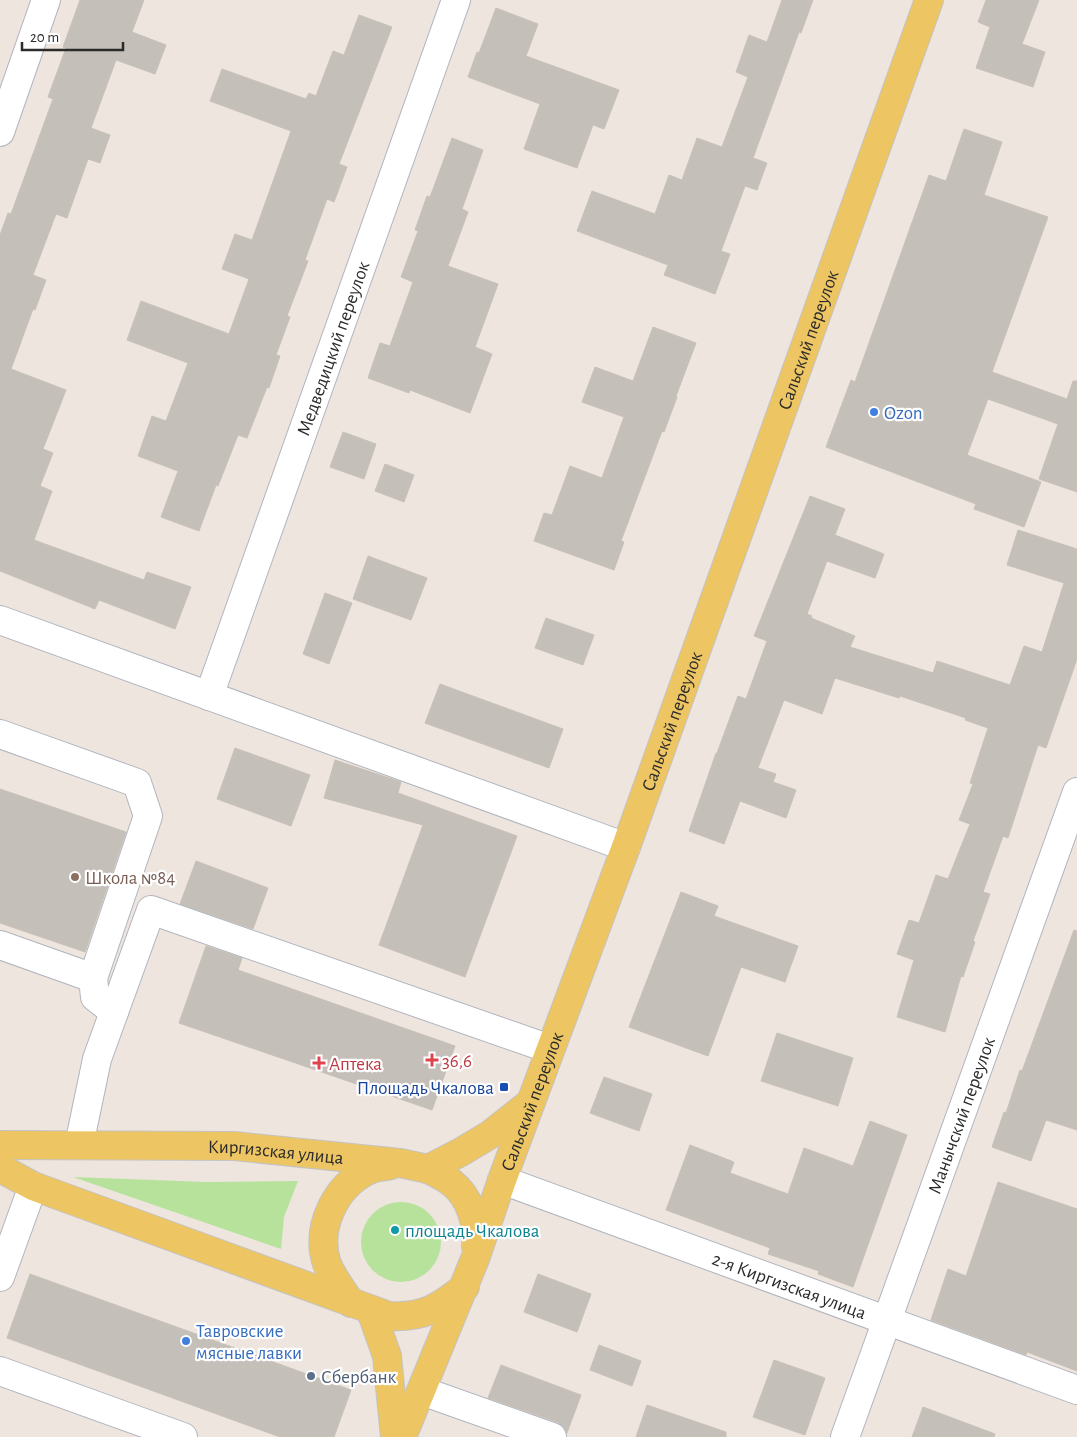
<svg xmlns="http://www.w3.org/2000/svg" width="1077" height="1437" font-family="'Alegreya Sans',sans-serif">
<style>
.green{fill:#b7e29c}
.building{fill:#c5bfba;stroke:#c8c1b7}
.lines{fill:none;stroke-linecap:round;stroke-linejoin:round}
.minor-casing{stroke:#b1b5be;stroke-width:30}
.major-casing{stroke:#c4c4c4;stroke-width:30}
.minor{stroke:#fff;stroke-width:28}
.major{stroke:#edc562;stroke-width:28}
.shop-dot{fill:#3f7fe0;stroke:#fff;stroke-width:2}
.education-dot{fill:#8d6e63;stroke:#fff;stroke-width:2}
.health-dot{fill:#e0444e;stroke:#fff;stroke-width:2}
.transit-dot{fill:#1a4fb4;stroke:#fff;stroke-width:2}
.culture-dot{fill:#0f9aa8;stroke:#fff;stroke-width:2}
.service-dot{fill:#5c6f8a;stroke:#fff;stroke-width:2}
.labels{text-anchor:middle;stroke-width:4.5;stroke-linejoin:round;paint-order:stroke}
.street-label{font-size:19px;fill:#2b2b2b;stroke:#fff}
.shop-label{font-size:19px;fill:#366cbe;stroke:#fff;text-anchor:start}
.education-label{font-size:19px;fill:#785e54;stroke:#fff;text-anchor:start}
.health-label{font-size:19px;fill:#be3a42;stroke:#fff;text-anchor:start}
.transit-label{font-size:19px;fill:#164399;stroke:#fff;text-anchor:end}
.culture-label{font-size:19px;fill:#0d838f;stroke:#fff;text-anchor:start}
.service-label{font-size:19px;fill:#4e5e75;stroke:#fff;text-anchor:start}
</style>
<rect width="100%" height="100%" fill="#ede5de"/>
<g class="green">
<polygon points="73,1177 206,1182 298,1181 284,1217 281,1249"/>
<circle cx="401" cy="1242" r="40"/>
</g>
<g class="building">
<polygon points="80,0 144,0 132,32 166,45 155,74 116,60 91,128 110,135 100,163 88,159 67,218 56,214 33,275 46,280 35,310 33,309 11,369 66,390 43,449 53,453 40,486 52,491 34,540 144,580 147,572 191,587 175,629 99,600 95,609 0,571 0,235 8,213 11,214 53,99 48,97 66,48 63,47"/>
<polygon points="782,0 813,0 801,33 799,32 753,158 767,163 757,190 745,186 721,251 730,254 715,294 664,275 668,265 577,231 592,191 655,214 669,175 682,180 697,138 722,147 748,77 736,72 749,35 767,42"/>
<polygon points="986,0 1039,0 1022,44 1045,52 1033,87 976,68 990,27 978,22"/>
<polygon points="496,8 538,24 526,56 619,90 604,129 593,125 577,168 524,149 540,104 468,77 477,52 479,53"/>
<polygon points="359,15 392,27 339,164 347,167 334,202 327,199 305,260 308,261 287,316 290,317 276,355 280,356 269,388 267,387 247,438 238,435 218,486 216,485 199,531 161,517 178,471 138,456 152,416 166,421 188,363 127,340 141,301 229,334 249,279 222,269 235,234 252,240 291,131 210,101 222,69 306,99 309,93 316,96 333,51 344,55"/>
<polygon points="964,129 1002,142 984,195 1048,217 992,372 1067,399 1073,381 1077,381 1077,492 1039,479 1058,424 988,399 967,455 1041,482 1024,527 974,509 976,504 826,447 851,380 855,382 929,175 946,181"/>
<polygon points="452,138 483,150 462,209 468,212 448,266 498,284 475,347 492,354 470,413 410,390 409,393 368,378 380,343 390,346 413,282 401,277 418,231 415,230 427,196 430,197"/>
<polygon points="653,327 696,343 676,396 677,397 664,432 662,431 621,541 624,542 614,570 534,541 544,513 552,515 570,466 602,478 624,417 582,402 595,367 633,381"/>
<polygon points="343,432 376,444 364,479 330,467"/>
<polygon points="385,464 414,475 404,502 375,491"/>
<polygon points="810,496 845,509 835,535 884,554 875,578 827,561 807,614 812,616 811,618 855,636 850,647 933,673 937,661 1010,685 1024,646 1042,652 1064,583 1007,565 1018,530 1077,549 1077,659 1046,748 1038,745 1008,838 1003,836 983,892 990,894 973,941 975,942 963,977 961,976 945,1032 897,1017 914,960 897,954 909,920 919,923 936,875 948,879 970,824 959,820 973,784 970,783 988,728 965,720 966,718 900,696 899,698 835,678 822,714 784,700 758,768 776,774 773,782 796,790 786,818 740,801 724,844 689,831 716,753 717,753 738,696 746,699 767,641 754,636"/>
<polygon points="368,556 427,578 411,620 353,599"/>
<polygon points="325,593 352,603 329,664 303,654"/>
<polygon points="546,618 594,635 583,665 535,648"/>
<polygon points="440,684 563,729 549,768 425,723"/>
<polygon points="235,748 310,775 291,826 217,799"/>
<polygon points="335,760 401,782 398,793 517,836 465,977 379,945 423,825 324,798"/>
<polygon points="0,789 126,832 85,952 0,923"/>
<polygon points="196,861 268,888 253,929 180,904"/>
<polygon points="681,892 718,906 714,916 798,946 785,982 741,967 708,1056 629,1027"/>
<polygon points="1074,930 1077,931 1077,1130 1046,1120 1031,1161 992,1147 1004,1112 1006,1113 1020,1070 1022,1071"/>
<polygon points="206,946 242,958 238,970 455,1046 432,1110 179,1023"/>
<polygon points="777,1033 853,1058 838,1106 761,1081"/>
<polygon points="604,1077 652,1094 639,1131 590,1113"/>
<polygon points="870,1121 907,1135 853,1287 818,1274 819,1271 768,1254 770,1248 666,1210 690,1145 734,1162 730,1173 788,1194 804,1148 853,1166"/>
<polygon points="998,1182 1077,1209 1077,1371 1027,1352 1026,1355 931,1320 948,1269 966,1276"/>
<polygon points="30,1274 351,1390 334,1437 280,1437 7,1338"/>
<polygon points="538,1274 591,1294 577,1332 524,1312"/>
<polygon points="599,1345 641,1361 632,1386 590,1370"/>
<polygon points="774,1360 825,1378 805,1435 753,1417"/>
<polygon points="501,1365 581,1395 567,1433 564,1427 557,1422 488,1398"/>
<polygon points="647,1405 726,1432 726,1437 636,1437"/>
<polygon points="923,1407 995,1434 994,1437 912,1437"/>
</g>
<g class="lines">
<g class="minor-casing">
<g id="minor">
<polyline points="0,132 46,0"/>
<polyline points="0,620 626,847"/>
<path id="s1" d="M209,696L456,0"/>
<polyline points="0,734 137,783 148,816 93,978"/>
<polyline points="0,945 93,978 95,997 114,1012"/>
<polyline points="79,1145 97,1059 151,910 550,1049"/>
<path id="s2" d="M502,1180L1077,1390"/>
<polyline points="0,1277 33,1186"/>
<polyline points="0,1371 183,1437"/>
<polyline points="422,1391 552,1437"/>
<path id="s3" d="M845,1437L1077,792"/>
</g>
</g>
<g class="major-casing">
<g id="major">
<path id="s4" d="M0,1145L234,1146L400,1163L428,1169L461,1152L491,1134L530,1103"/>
<path d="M0,1168L33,1186L389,1316C423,1318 439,1308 465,1287"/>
<path d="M428,1169C436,1173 445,1177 452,1183C470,1197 478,1224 476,1246"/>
<path d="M351,1303C342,1290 333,1278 327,1264C315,1228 335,1186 369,1170C375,1167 384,1167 391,1165"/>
<polyline points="371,1311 387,1356 395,1437"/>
<path id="s5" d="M402,1437L475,1259L502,1180L626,847L929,0"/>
</g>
</g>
<use href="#minor" class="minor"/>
<use href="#major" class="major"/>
</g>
<g class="shop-dot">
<circle cx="874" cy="412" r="5"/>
<circle cx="186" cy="1341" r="5"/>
</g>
<circle class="education-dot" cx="75" cy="877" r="5"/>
<g class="health-dot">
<path d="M429.5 1052.5h5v5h5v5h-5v5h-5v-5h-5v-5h5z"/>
<path d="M316.5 1055.5h5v5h5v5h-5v5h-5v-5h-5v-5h5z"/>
</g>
<rect class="transit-dot" x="499" y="1082" width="10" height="10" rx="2.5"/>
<circle class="culture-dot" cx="395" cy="1230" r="5"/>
<circle class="service-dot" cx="311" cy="1376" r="5"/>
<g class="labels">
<g class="street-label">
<text dy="7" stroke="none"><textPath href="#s5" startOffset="1170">Сальский переулок</textPath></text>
<text dy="7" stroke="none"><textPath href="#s1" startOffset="369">Медведицкий переулок</textPath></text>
<text dy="7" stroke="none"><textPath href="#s5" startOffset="765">Сальский переулок</textPath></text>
<text dy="7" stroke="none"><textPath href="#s5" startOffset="360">Сальский переулок</textPath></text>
<text dy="7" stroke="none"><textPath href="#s3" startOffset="342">Манычский переулок</textPath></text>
<text dy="7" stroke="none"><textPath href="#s4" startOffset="276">Киргизская улица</textPath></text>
<text dy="7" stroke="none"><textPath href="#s2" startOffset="306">2-я Киргизская улица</textPath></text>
</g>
<g class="shop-label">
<text x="884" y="419">Ozon</text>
<text x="196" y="1337">Тавровские<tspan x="196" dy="22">мясные лавки</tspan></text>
</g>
<g class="education-label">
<text x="85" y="884">Школа №84</text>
</g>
<g class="health-label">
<text x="442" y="1067">36,6</text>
<text x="329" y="1070">Аптека</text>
</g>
<g class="transit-label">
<text x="494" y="1094">Площадь Чкалова</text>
</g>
<g class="culture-label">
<text x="405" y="1237">площадь Чкалова</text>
</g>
<g class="service-label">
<text x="321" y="1383">Сбербанк</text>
</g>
</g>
<path d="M22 42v8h101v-8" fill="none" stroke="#2b2b2b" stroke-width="2.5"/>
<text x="30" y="42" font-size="15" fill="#2b2b2b" stroke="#ffffff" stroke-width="4" paint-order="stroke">20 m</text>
</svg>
